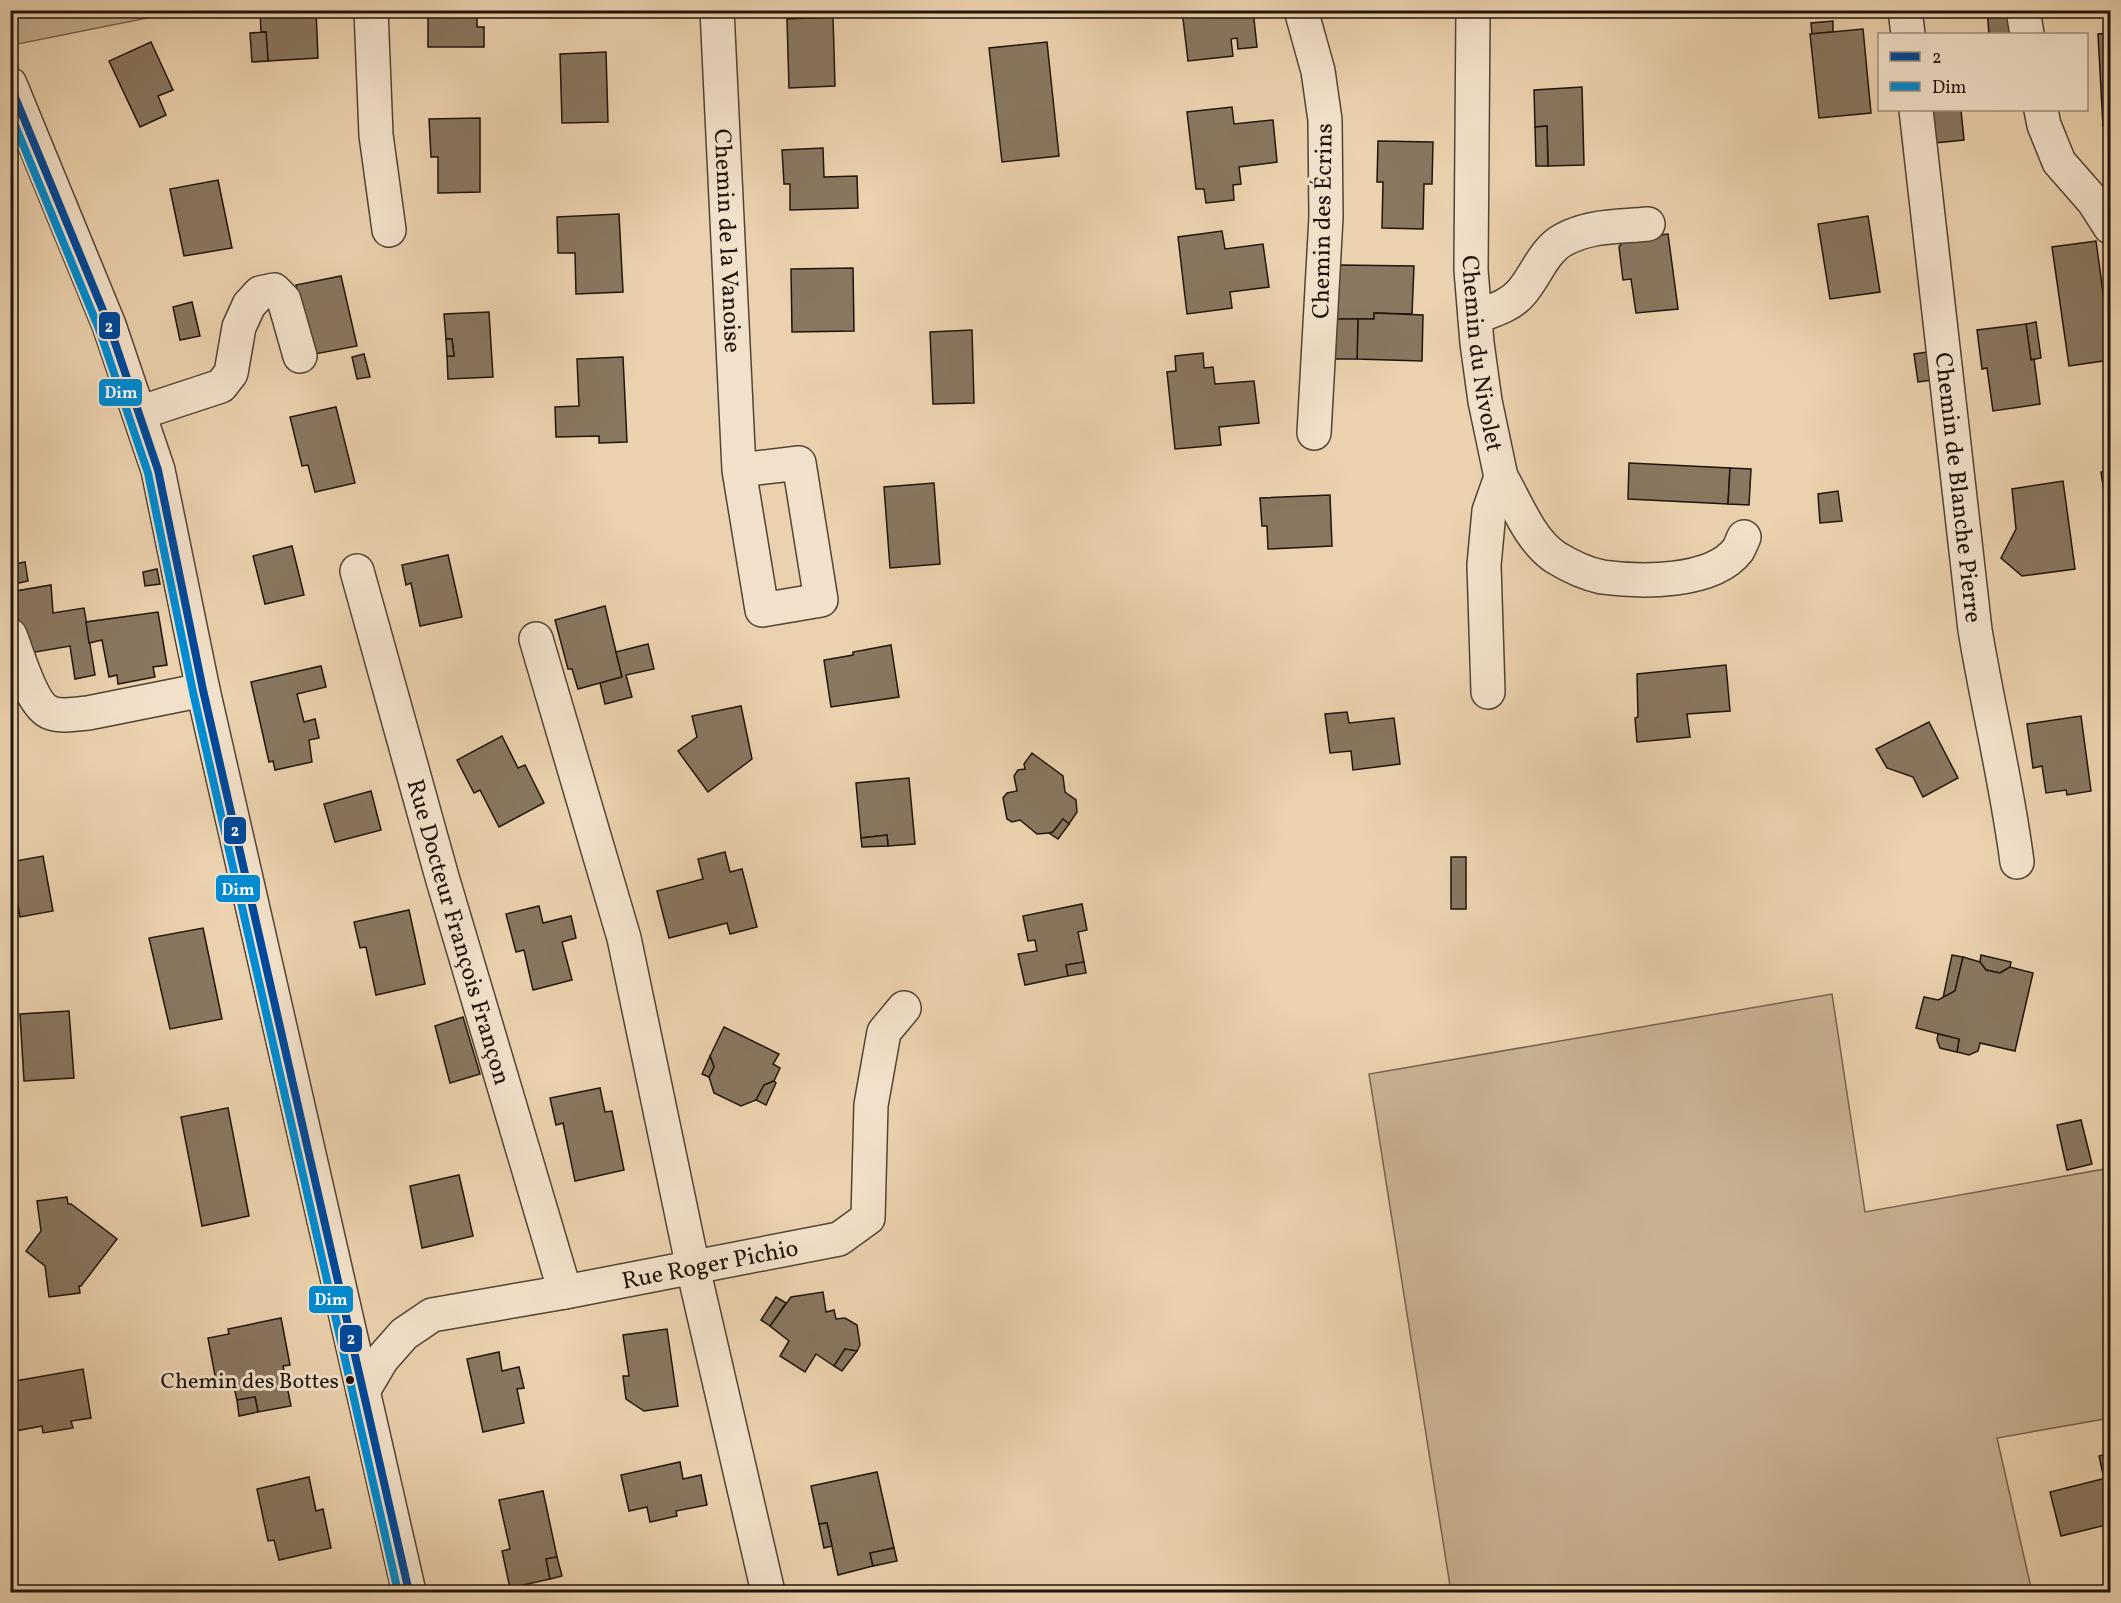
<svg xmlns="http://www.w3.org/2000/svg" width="2121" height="1603" font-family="Vollkorn,serif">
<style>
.green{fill:#c8b192;stroke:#746350;stroke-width:1.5}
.building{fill:#897760;stroke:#1f150d;stroke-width:1.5}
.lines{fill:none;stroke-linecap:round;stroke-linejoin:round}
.minor-casing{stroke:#524435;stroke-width:36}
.minor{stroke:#f2e1ca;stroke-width:33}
.bus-1-casing{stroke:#f2e1ca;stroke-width:12}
.bus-2-casing{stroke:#f2e1ca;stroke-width:12}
.bus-1{stroke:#004899;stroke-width:8}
.bus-2{stroke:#008bd2;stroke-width:8}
.bus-dot{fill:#1f150d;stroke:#f2e1ca;stroke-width:2}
.labels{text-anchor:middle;stroke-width:6;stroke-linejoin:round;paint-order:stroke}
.bus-label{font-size:22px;fill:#1f150d;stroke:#f2e1ca;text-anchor:end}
.street-label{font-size:24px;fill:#1f150d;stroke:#f2e1ca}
.line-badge{stroke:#f2e1ca;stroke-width:2}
.badge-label{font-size:16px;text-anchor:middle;font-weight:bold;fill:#fff}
</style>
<rect width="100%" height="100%" fill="#ebd1ad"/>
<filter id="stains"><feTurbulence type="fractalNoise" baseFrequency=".00333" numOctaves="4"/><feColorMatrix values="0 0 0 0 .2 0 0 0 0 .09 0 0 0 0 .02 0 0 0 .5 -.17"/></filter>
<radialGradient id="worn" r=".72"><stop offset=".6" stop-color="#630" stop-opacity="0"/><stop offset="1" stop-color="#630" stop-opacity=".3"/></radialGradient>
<g class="green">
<polygon points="10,11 11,10 182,11 18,44 11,22"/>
<polygon points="1832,994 1865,1212 2110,1168 2110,1418 1997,1438 2032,1592 1451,1592 1369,1074"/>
</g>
<g class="building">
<polygon points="260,10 316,10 318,58 268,61 266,32 261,32"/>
<polygon points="428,10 477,10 477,27 484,27 484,47 428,47"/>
<polygon points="1182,10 1253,10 1257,47 1238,49 1237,38 1231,39 1233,56 1188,61"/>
<polygon points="1987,10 2013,10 2016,34 1989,34"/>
<polygon points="833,17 835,86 789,88 787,19"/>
<polygon points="1833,21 1833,32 1812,34 1811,23"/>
<polygon points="1863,29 1871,113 1819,118 1810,34"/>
<polygon points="266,32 268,61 252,62 250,33"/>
<polygon points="2110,33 2110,126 2103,126 2098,34"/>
<polygon points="151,42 173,90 158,96 166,115 140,127 109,61"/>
<polygon points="1047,42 1059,156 1002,162 989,48"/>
<polygon points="606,52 608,122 562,123 560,54"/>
<polygon points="1582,87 1584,165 1548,166 1547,126 1535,127 1534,90"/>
<polygon points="1232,107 1234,124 1273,120 1277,162 1239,167 1241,184 1233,185 1234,200 1206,203 1204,189 1196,189 1187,112"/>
<polygon points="1933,110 1961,110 1964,140 1935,143"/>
<polygon points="480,118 480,192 438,193 438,157 431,157 429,119"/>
<polygon points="1547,126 1548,166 1536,166 1535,127"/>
<polygon points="1378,141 1433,142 1432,184 1424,184 1423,229 1382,228 1383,182 1377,182"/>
<polygon points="823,148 824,177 857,176 858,208 790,210 790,184 784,184 782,150"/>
<polygon points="218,180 232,248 184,256 170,189"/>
<polygon points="619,214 623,292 576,294 575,253 558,253 557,217"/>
<polygon points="1868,216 1880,292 1830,299 1818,224"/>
<polygon points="1222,231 1225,249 1263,244 1269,287 1230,292 1232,308 1187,314 1178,237"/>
<polygon points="1668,234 1678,309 1636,313 1631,279 1623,280 1619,247 1625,239"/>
<polygon points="2096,241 2110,344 2110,360 2069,366 2052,247"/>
<polygon points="1340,265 1414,266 1412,314 1374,313 1374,319 1337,319"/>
<polygon points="853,268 854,331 792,332 791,269"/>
<polygon points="341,276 357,346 315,354 304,322 296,285"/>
<polygon points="192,302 200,336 180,340 173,307"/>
<polygon points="489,312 493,377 448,379 447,356 454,356 452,339 446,339 444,314"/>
<polygon points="1374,313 1423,315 1422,361 1357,359 1358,319 1374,319"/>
<polygon points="1337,319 1358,319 1357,359 1335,359"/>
<polygon points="2036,322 2041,358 2031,360 2026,324"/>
<polygon points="2026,324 2031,360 2034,359 2040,404 1993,411 1987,368 1982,369 1977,330"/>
<polygon points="972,330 974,403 933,404 930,332"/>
<polygon points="446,339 452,339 454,356 447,356"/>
<polygon points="1935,351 1939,379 1918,382 1914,354"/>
<polygon points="1203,353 1204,368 1213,367 1215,384 1254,381 1259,423 1219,427 1221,445 1175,449 1167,372 1176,371 1175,356"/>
<polygon points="364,354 370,377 357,379 352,357"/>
<polygon points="623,357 627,442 599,443 599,436 556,437 555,407 579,406 577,359"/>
<polygon points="336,407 355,483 315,492 308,465 302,466 290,417"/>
<polygon points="1629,463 1730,468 1728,504 1628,499"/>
<polygon points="1730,468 1751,469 1749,505 1728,504"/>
<polygon points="2110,470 2110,519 2108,519 2101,472"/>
<polygon points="2063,481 2075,569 2022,576 2001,558 2016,529 2012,489"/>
<polygon points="934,483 940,564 890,568 884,487"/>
<polygon points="1838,491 1842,521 1820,523 1818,494"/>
<polygon points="1330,495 1332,546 1268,549 1267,526 1262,526 1260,498"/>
<polygon points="292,546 304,595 265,604 253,556"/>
<polygon points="448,555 462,617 420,626 411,583 406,585 402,565"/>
<polygon points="25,562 28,581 10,585 10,565"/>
<polygon points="157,569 160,584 145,586 143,572"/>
<polygon points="51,585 53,613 84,608 95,675 75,679 70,646 24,654 10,616 10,592"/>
<polygon points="605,606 622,677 578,689 572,669 568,669 555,620"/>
<polygon points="158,612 167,665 153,667 155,677 118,684 117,675 109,677 102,640 89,643 86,622"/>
<polygon points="648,644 654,669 626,675 632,697 605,704 600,683 622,677 616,652"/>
<polygon points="891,645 899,697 831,707 824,660 853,655 853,652"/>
<polygon points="1726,665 1730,711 1687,714 1690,737 1637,742 1635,718 1638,717 1637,674"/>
<polygon points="321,666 326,687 297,694 304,722 315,719 319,738 309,740 312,762 275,770 273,761 269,762 251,682"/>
<polygon points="741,706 752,759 708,792 678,751 697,737 692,716"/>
<polygon points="1347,712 1349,723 1394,718 1400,764 1353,770 1351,751 1330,753 1325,714"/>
<polygon points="2081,716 2091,791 2067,795 2066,790 2046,793 2042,766 2033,768 2027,724"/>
<polygon points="1929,722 1958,778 1923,797 1913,777 1887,768 1876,749"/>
<polygon points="502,736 518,768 525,765 544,803 499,827 480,790 474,793 457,760"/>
<polygon points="1032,753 1063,776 1065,792 1076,800 1077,812 1069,824 1063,819 1053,832 1049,833 1037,834 1020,820 1012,822 1007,819 1003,798 1007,793 1017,791 1014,776 1018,770 1025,769 1024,764"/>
<polygon points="909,778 915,844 888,846 887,835 861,838 856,783"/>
<polygon points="371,791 381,830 335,842 324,804"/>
<polygon points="1063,819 1069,824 1058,839 1049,833 1053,832"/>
<polygon points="887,835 888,846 862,847 861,838"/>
<polygon points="725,852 730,872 742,869 757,927 730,934 727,923 669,938 657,891 703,879 698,859"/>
<polygon points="43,856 53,911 20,917 10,862"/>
<rect x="1451" y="857" width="15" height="52"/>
<polygon points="1082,904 1087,930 1078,932 1084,962 1066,965 1068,976 1025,985 1018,954 1037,951 1035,940 1028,941 1023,916"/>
<polygon points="539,906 543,923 571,916 576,938 562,942 572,980 533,990 524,950 516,952 506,914"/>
<polygon points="409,910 425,984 376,995 366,947 360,948 354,922"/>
<polygon points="203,928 222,1019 170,1029 149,938"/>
<polygon points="1952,955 1963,957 1955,991 1943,998"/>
<polygon points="1981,955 2011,962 2010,967 2000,973 1986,970 1980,962"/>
<polygon points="1963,957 1980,962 1986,970 2000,973 2010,967 2033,973 2015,1051 1980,1043 1978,1051 1969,1055 1957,1052 1959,1039 1916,1028 1924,997 1938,1000 1955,991"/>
<polygon points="1084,962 1086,973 1068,976 1066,965"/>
<polygon points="69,1011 74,1078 24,1081 20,1014"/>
<polygon points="463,1017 480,1074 450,1083 435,1026"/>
<polygon points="724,1027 779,1054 773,1064 780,1068 774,1081 764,1085 756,1100 741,1106 714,1093 709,1077 714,1067 710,1056"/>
<polygon points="1938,1034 1959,1039 1957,1052 1940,1048 1937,1040"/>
<polygon points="710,1056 714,1067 709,1077 702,1074"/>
<polygon points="774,1081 776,1083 766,1105 756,1100 764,1085"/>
<polygon points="600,1088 605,1112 612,1111 624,1170 575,1181 563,1123 556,1125 550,1098"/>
<polygon points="228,1108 249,1216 202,1226 181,1117"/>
<polygon points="2081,1120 2092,1164 2067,1170 2057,1125"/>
<polygon points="459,1175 473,1236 422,1248 410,1186"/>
<polygon points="67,1197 68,1204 71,1204 117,1239 81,1286 79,1286 80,1293 49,1297 45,1266 26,1251 41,1231 37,1201"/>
<polygon points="823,1292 826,1312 834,1310 836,1319 845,1318 857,1325 860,1345 857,1351 845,1349 834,1366 816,1354 805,1372 780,1356 789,1341 770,1326 791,1297"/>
<polygon points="776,1297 786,1303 770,1326 761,1320"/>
<polygon points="281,1318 290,1365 283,1366 291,1406 258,1412 255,1397 237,1400 233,1383 217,1386 208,1338 229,1334 228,1329"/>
<polygon points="667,1329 678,1406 644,1411 626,1399 623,1376 629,1376 623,1335"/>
<polygon points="845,1349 857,1351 842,1371 834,1366"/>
<polygon points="499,1352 502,1371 519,1367 524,1388 517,1389 524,1423 483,1432 467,1359"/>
<polygon points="83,1369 91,1418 71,1421 73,1428 43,1433 42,1426 10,1432 10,1382"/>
<polygon points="255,1397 258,1412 239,1416 237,1400"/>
<polygon points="2110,1453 2110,1477 2104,1479 2099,1456"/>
<polygon points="680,1462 683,1479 701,1475 707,1505 676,1511 677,1516 650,1522 647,1507 629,1511 621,1475"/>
<polygon points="877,1472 894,1548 870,1553 873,1566 838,1575 827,1523 819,1524 811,1486"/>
<polygon points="309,1477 316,1511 323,1509 331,1548 279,1560 274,1540 268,1541 257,1489"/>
<polygon points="2110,1477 2110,1524 2061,1536 2050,1492"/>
<polygon points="543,1491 557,1557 546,1559 550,1579 510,1588 502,1551 510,1549 499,1500"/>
<polygon points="827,1523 832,1546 824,1548 819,1524"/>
<polygon points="894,1548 897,1561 873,1566 870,1553"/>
<polygon points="557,1557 562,1576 550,1579 546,1559"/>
</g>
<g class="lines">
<g class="minor-casing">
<g id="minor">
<polyline points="371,10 376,135 389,230"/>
<path id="s1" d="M717,10L739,470L762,610L821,600L799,463L739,470"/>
<polyline points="1301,10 1318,71 1325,120 1326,217 1314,433"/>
<path id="s2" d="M1473,10L1471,270L1477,343L1485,401L1501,477L1489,511L1484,565L1488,692"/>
<polyline points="1905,10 1908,34"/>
<polyline points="2023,10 2027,34"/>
<polyline points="10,84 109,325 158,470 203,690 409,1592"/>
<path id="s3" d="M1916,110L1975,630C1988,708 2007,784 2017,862"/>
<polyline points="2041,110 2044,125 2059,162 2094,202 2110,227"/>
<path d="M1475,317C1491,311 1508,307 1520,294C1535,278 1543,251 1563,240C1590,225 1618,227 1648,224"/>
<polyline points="139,413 221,386 231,373 239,327 249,305 260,293 274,290 284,300 300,356"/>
<path d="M1501,477C1517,504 1529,539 1555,557C1568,565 1587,574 1602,577C1640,582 1712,584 1738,550C1740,547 1742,541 1744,537"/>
<path id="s4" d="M357,571L442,877L565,1292"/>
<path d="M10,635C18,654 31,706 51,713C62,717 77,714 88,713L203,690"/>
<polyline points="536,639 624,938 693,1268 768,1592"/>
<path id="s5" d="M363,1391L382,1359L404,1334L432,1315L565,1292L839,1239L868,1218L871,1105L884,1032L904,1008"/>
</g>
</g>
<use href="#minor" class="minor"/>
<g class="bus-1-casing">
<polyline id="bus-1" points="10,85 109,325 158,470 203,690 409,1592"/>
</g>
<g class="bus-2-casing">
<polyline id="bus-2" points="10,113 99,329 148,473 193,692 398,1592"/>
</g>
<use href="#bus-1" class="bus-1"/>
<use href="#bus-2" class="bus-2"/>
</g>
<circle class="bus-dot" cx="350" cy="1380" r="5"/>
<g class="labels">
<g class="bus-label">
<text x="339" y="1388">Chemin des Bottes</text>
</g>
<g class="street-label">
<text transform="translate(1322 221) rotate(-89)" y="8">Chemin des Écrins</text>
<text dy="8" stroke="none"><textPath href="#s1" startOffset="231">Chemin de la Vanoise</textPath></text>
<text dy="8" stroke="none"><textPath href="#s2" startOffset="344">Chemin du Nivolet</textPath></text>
<text dy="8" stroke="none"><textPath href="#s3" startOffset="380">Chemin de Blanche Pierre</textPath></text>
<text dy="8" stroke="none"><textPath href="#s4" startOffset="375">Rue Docteur François Françon</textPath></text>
<text dy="8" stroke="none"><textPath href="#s5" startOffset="387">Rue Roger Pichio</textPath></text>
</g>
</g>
<g class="line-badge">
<rect x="98" y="311" width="23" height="29" rx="6" fill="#004899"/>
<rect x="98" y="378" width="45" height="29" rx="6" fill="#008bd2"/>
<rect x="223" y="816" width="24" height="29" rx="6" fill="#004899"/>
<rect x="215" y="874" width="46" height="29" rx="6" fill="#008bd2"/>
<rect x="308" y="1285" width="46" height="29" rx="6" fill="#008bd2"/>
<rect x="339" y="1324" width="24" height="29" rx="6" fill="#004899"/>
</g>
<g class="badge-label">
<text x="109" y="332">2</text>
<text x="121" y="398">Dim</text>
<text x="235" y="836">2</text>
<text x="238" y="895">Dim</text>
<text x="331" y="1305">Dim</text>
<text x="351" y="1344">2</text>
</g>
<rect width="2121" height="1603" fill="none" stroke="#ebd1ad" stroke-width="36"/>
<rect x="12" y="12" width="2097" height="1579" fill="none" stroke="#1f150d" stroke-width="3"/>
<rect x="18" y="18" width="2085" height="1567" fill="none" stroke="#1f150d" stroke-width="1.5"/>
<rect x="1878" y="33" width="210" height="78" fill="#f2e1ca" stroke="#9e8f7e" stroke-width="1.5"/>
<rect x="1890" y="52" width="30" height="9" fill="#004899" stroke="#9e8f7e" stroke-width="1.5"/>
<text x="1932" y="63" font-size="18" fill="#1f150d">2</text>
<rect x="1890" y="82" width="30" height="9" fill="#008bd2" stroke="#9e8f7e" stroke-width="1.5"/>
<text x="1932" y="93" font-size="18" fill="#1f150d">Dim</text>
<rect width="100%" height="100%" filter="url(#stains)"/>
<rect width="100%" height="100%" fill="url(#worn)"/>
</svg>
